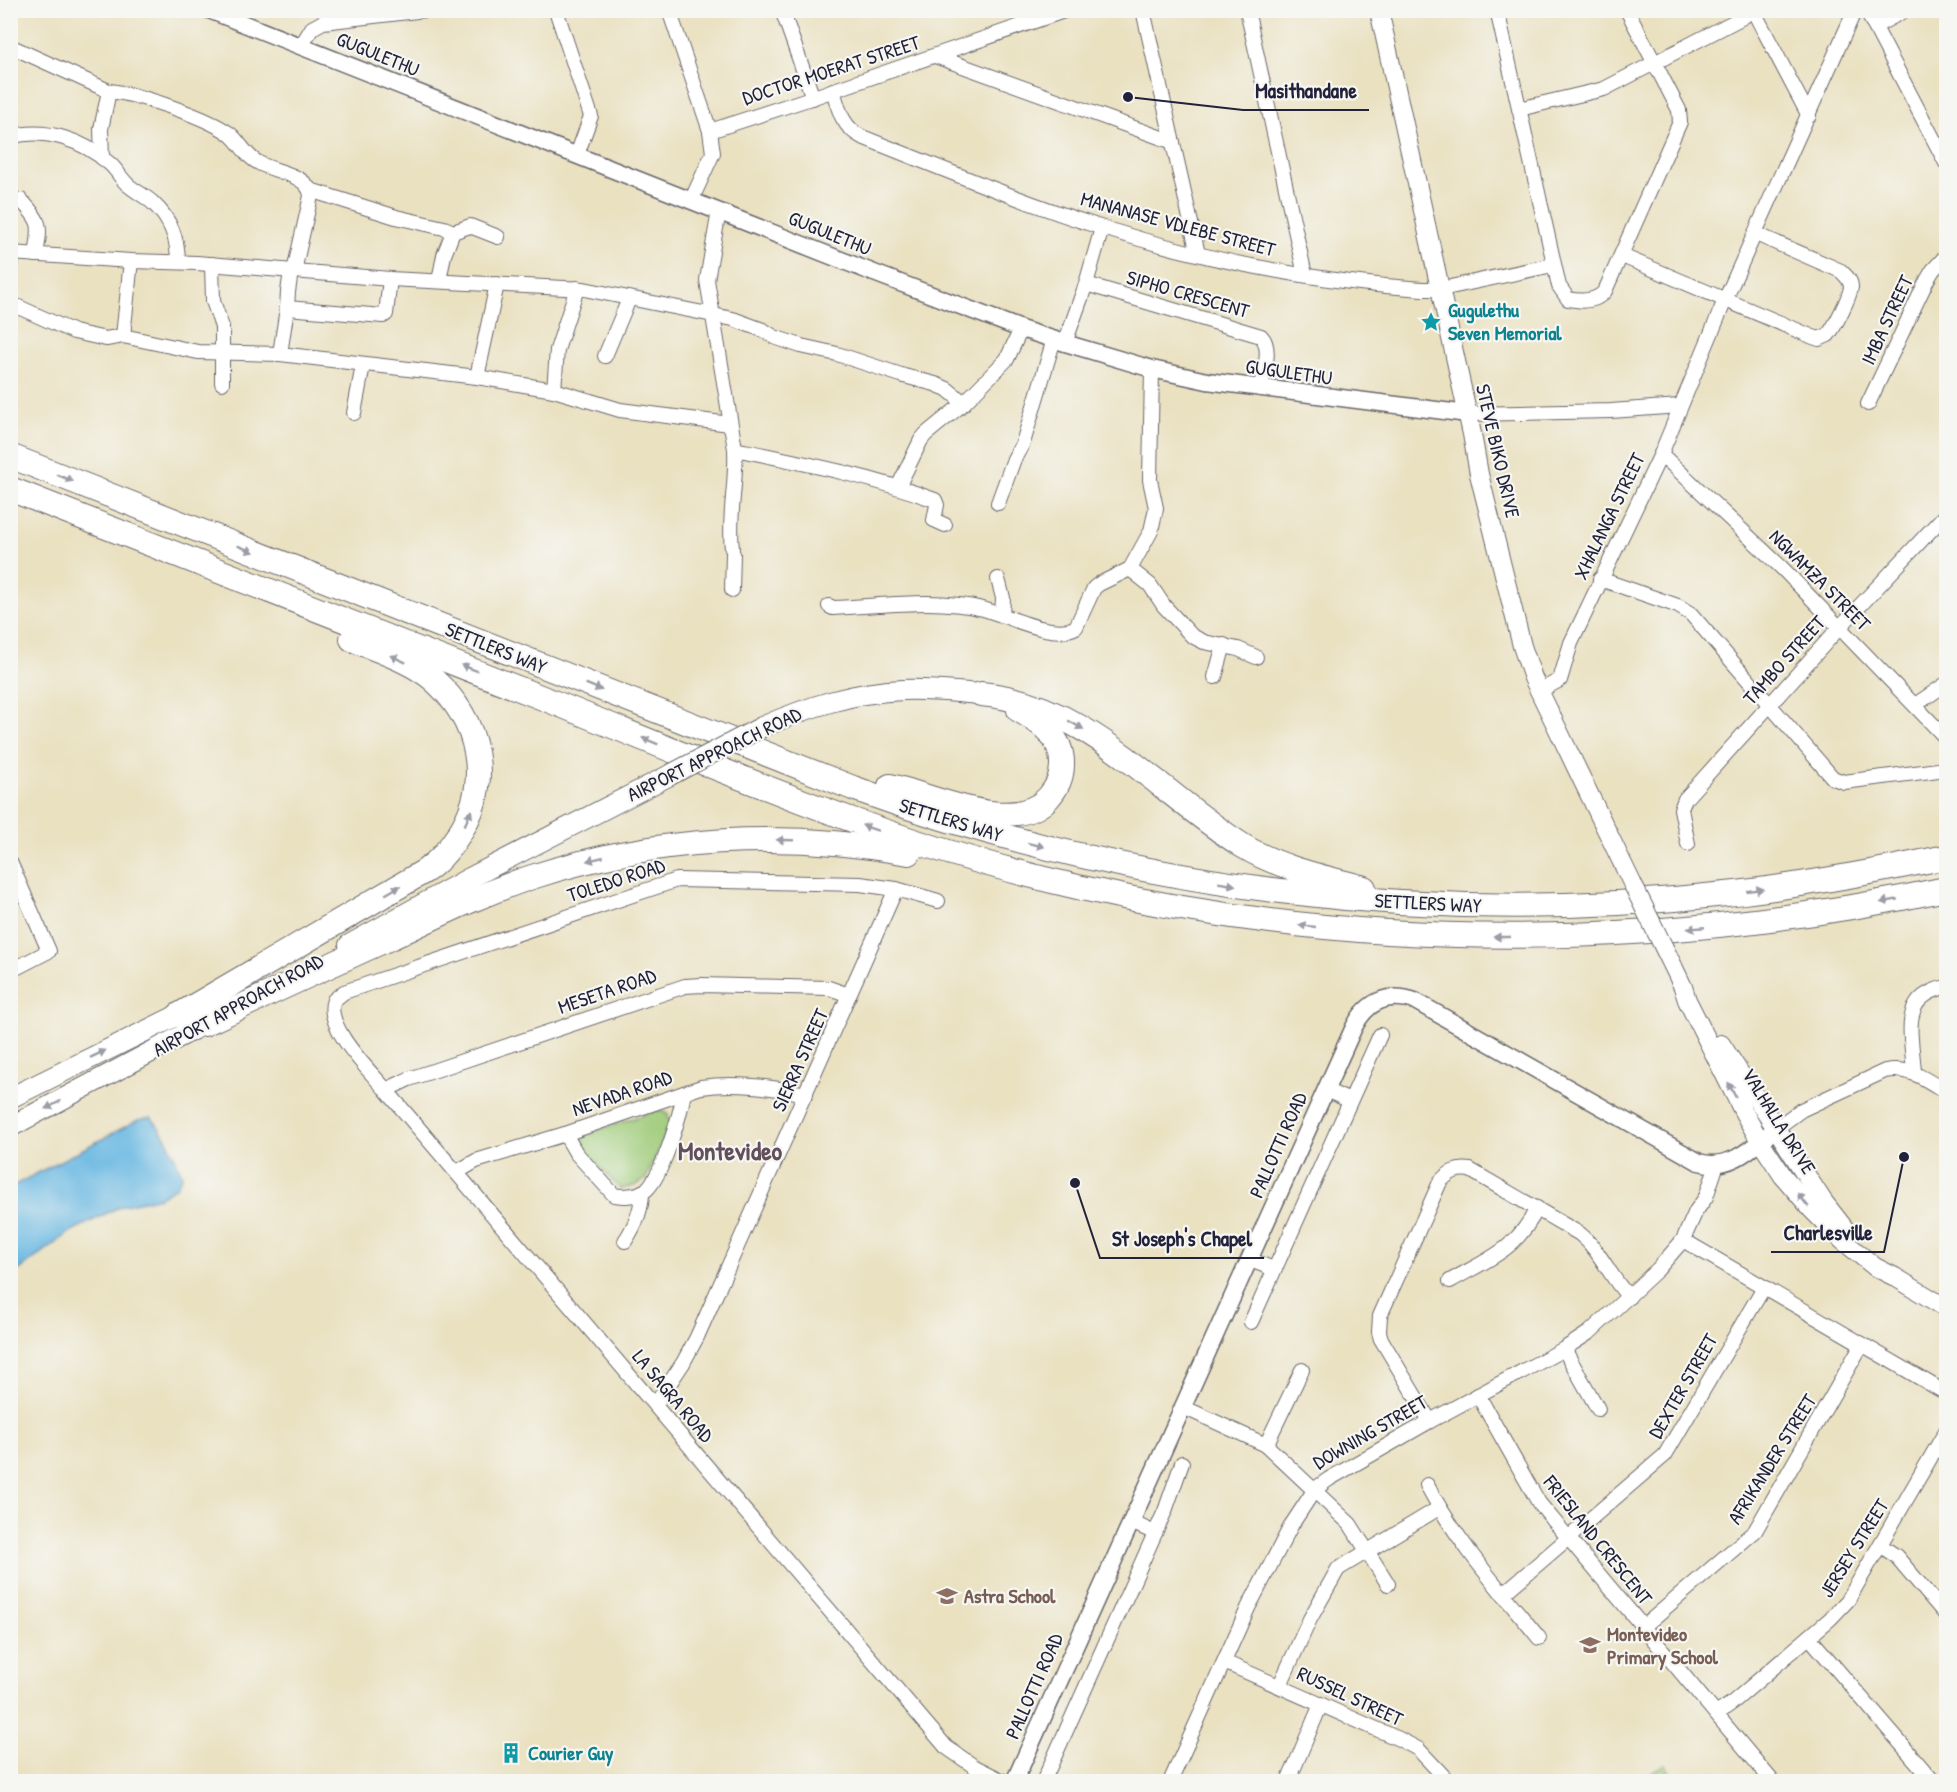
<svg xmlns="http://www.w3.org/2000/svg" width="1957" height="1792" font-family="'Patrick Hand',sans-serif">
<style>
.green{fill:#9ecb78;stroke:#60765a;stroke-width:1.5}
.water{fill:#67b7e2;stroke:#446c8e;stroke-width:1.5}
.lines{fill:none;stroke-linecap:round;stroke-linejoin:round}
.minor-casing{stroke:#68656a;stroke-width:16}
.tertiary-casing{stroke:#68656a;stroke-width:19}
.secondary-casing{stroke:#68656a;stroke-width:20}
.primary-casing{stroke:#68656a;stroke-width:22}
.motorway-casing{stroke:#68656a;stroke-width:26}
.minor{stroke:#fff;stroke-width:14}
.tertiary{stroke:#fff;stroke-width:16}
.secondary{stroke:#fff;stroke-width:18}
.primary{stroke:#fff;stroke-width:20}
.motorway{stroke:#fff;stroke-width:24}
.secondary-bridge-casing{stroke:#68656a;stroke-width:20;stroke-linecap:butt}
.primary-bridge-casing{stroke:#68656a;stroke-width:22;stroke-linecap:butt}
.secondary-bridge{stroke:#fff;stroke-width:18}
.primary-bridge{stroke:#fff;stroke-width:20}
.oneway{fill:#9c9ca7}
.labels{text-anchor:middle;stroke-width:4.5;stroke-linejoin:round;paint-order:stroke}
.street-label{font-size:20px;fill:#22223b;stroke:#f6f6f2}
.culture-label{font-size:20px;font-weight:bold;fill:#0d838f;stroke:#f6f6f2;text-anchor:start}
.education-label{font-size:20px;font-weight:bold;fill:#785e54;stroke:#f6f6f2;text-anchor:start}
.district-label{font-size:26px;font-weight:bold;fill:#624f5c;stroke:#f6f6f2}
.leader{fill:none;stroke:#22223b;stroke-width:2}
.callout-dot{fill:#22223b;stroke:#f6f6f2;stroke-width:2}
.callout-label{font-size:21px;text-anchor:middle;font-weight:bold;fill:#22223b;stroke:#f6f6f2;stroke-width:4.5;stroke-linejoin:round;paint-order:stroke}
</style>
<rect width="100%" height="100%" fill="#f6f6f2"/>
<filter id="ink" filterUnits="userSpaceOnUse"><feTurbulence type="fractalNoise" baseFrequency=".0167" numOctaves="2"/><feDisplacementMap in="SourceGraphic" scale="12" xChannelSelector="R" yChannelSelector="G"/><feConvolveMatrix kernelMatrix="1 2 1 2 8 2 1 2 1" color-interpolation-filters="sRGB"/></filter>
<filter id="wash" filterUnits="userSpaceOnUse"><feTurbulence type="fractalNoise" baseFrequency=".008" numOctaves="4" result="noise"/><feDisplacementMap in="SourceGraphic" scale="24" xChannelSelector="R" yChannelSelector="G"/><feGaussianBlur stdDeviation="1.35" result="paint"/><feColorMatrix in="noise" values="0 0 0 0 0 0 0 0 0 0 0 0 0 0 0 0 0 1.4 0 .05"/><feComposite in="paint" operator="in"/></filter>
<g filter="url(#wash)">
<rect width="100%" height="100%" fill="#eae1c1"/>
<g class="green">
<path d="M658,1110L668,1114L670,1125L646,1178C640,1185 628,1189 619,1188L583,1148V1138L589,1133Z"/>
<polygon points="1665,1764 1676,1781 1636,1781"/>
</g>
<path class="water" d="M151,1117C166,1135 175,1154 182,1176L176,1187L160,1197L121,1206L72,1231L11,1276V1187L138,1120Z"/>
</g>
<g filter="url(#ink)">
<g class="lines">
<g class="minor-casing">
<g id="minor">
<polyline points="556,10 591,116 577,155"/>
<polyline points="669,10 710,131 713,153 691,201"/>
<polyline points="782,10 813,98"/>
<polyline points="1143,10 1198,254"/>
<polyline points="1247,10 1305,275"/>
<path d="M1497,10L1559,286L1568,299C1582,302 1596,302 1605,291L1680,122L1679,110L1627,10"/>
<polyline points="1753,10 1809,116"/>
<polyline points="1866,10 1946,163"/>
<polyline points="1876,26 1905,10"/>
<polyline points="10,46 109,91 101,129 102,158"/>
<polyline points="301,46 312,28 323,22 425,10"/>
<polyline points="935,56 1173,142"/>
<path d="M833,90C839,110 842,127 862,137C941,168 1019,201 1100,227C1203,260 1314,281 1422,289H1441L1553,265"/>
<path d="M109,91C138,94 207,117 230,134C241,143 246,157 259,163C274,172 309,174 311,196L294,271"/>
<polyline points="1519,109 1604,89 1743,17 1752,10"/>
<polyline points="710,131 811,98 1067,10"/>
<path d="M10,137C45,127 83,140 110,164C117,170 121,179 128,185C136,192 146,196 154,204C171,220 178,240 178,262"/>
<polyline points="310,190 396,217 444,228 453,232 444,255 439,281"/>
<path d="M21,200C42,223 41,224 36,255"/>
<path d="M719,211L707,280L735,449C737,483 728,515 732,549"/>
<polyline points="453,232 470,226 498,237"/>
<polyline points="10,253 131,261 197,263 390,279 584,289 733,319 763,330 774,337 801,346 837,354 904,376 935,384 947,389 964,403"/>
<path d="M1622,256L1813,337L1819,339L1828,335C1834,328 1850,297 1851,287C1851,280 1846,276 1841,271L1756,234"/>
<polyline points="212,264 213,301 222,327 222,383"/>
<polyline points="291,271 288,292 287,308 383,316 386,314 390,279"/>
<path d="M1086,284L1261,336C1273,348 1263,374 1260,389"/>
<polyline points="10,289 12,253"/>
<polyline points="10,300 14,305 74,332 106,339 123,336 198,352 280,354 477,377 554,390 620,410 730,424"/>
<polyline points="123,336 131,261"/>
<polyline points="1065,343 1086,284 1102,228"/>
<polyline points="280,354 287,308"/>
<polyline points="605,356 629,299"/>
<polyline points="477,377 497,284"/>
<polyline points="554,390 557,350 577,288"/>
<polyline points="1868,404 1927,280 1933,270 1946,256"/>
<polyline points="354,413 363,365"/>
<polyline points="1468,414 1611,411 1680,406"/>
<path d="M735,449C803,463 870,476 935,500L937,505L934,520L945,525"/>
<polyline points="1661,454 1783,569 1946,738"/>
<polyline points="898,487 921,440 926,434 964,403 1007,359 1021,329"/>
<polyline points="998,503 1014,459 1023,443 1054,339"/>
<polyline points="1130,569 1150,585 1164,606 1192,636 1204,642 1238,649 1256,657"/>
<polyline points="998,579 1003,598 1002,615"/>
<polyline points="1600,579 1678,606 1691,614 1833,778 1844,782 1946,769"/>
<polyline points="732,590 733,554"/>
<path d="M829,606L833,608C883,606 934,597 983,609C1007,615 1053,640 1076,627L1094,588L1099,584L1130,569L1151,531L1156,508L1150,480L1152,369"/>
<polyline points="1215,677 1224,645"/>
<polyline points="1539,691 1560,680 1571,643 1661,454 1725,300 1855,10"/>
<polyline points="1915,705 1946,684"/>
<polyline points="1688,844 1681,809 1685,799 1839,628 1946,514"/>
<polyline points="10,862 49,951 10,971"/>
<path d="M938,901L896,889L860,884L677,880L344,992L334,1000C323,1026 370,1071 386,1090L946,1747L975,1767L1005,1782"/>
<path d="M1914,1073C1912,1034 1898,997 1946,987"/>
<polyline points="386,1090 409,1079 685,986 702,985 829,988 849,995"/>
<polyline points="1326,1090 1350,1101"/>
<path d="M1775,1129L1801,1110L1885,1071C1909,1066 1927,1080 1946,1092"/>
<path d="M565,1134L576,1153L614,1195C623,1197 638,1196 646,1190C663,1175 680,1115 684,1093"/>
<path d="M457,1172L476,1161L565,1134L701,1087C735,1082 773,1087 806,1094"/>
<polyline points="1683,1240 1946,1393"/>
<path d="M625,1241C635,1226 642,1210 642,1192"/>
<polyline points="1250,1260 1274,1269"/>
<path d="M1450,1281C1488,1259 1517,1250 1537,1208"/>
<polyline points="1251,1322 1380,1035"/>
<polyline points="1564,1349 1598,1409"/>
<polyline points="1478,1395 1539,1503 1773,1782"/>
<polyline points="655,1405 683,1363 697,1337 896,889"/>
<polyline points="1183,1407 1266,1445 1350,1524 1388,1584"/>
<path d="M1430,1421L1381,1339L1379,1332L1380,1316L1440,1182C1449,1172 1457,1168 1470,1170L1580,1234C1601,1251 1610,1278 1629,1297"/>
<polyline points="1266,1445 1302,1370"/>
<path d="M1427,1485C1457,1542 1499,1589 1539,1638"/>
<polyline points="1131,1522 1155,1533"/>
<polyline points="1881,1546 1896,1556 1946,1615"/>
<polyline points="1503,1594 1665,1455 1764,1287"/>
<polyline points="1643,1627 1755,1531 1862,1344"/>
<polyline points="1809,1637 1934,1782"/>
<polyline points="1224,1662 1399,1739 1418,1749 1449,1782"/>
<polyline points="1280,1685 1310,1619 1338,1569 1439,1508"/>
<polyline points="1716,1714 1732,1703 1830,1619 1848,1600 1946,1431"/>
<polyline points="1043,1782 1165,1511 1182,1463"/>
<polyline points="1170,1782 1248,1608 1292,1524 1315,1489 1329,1479 1430,1421 1564,1349 1590,1332 1658,1269 1683,1240 1696,1211 1706,1197 1717,1164"/>
<polyline points="1288,1782 1321,1704"/>
</g>
</g>
<g class="tertiary-casing">
<g id="tertiary">
<polyline points="209,10 874,273 1021,329 1065,343 1152,369 1207,381 1468,414"/>
<path d="M1014,1782L1354,1027C1367,1001 1388,992 1415,1001L1699,1162C1730,1171 1753,1147 1775,1129"/>
</g>
</g>
<g class="secondary-casing">
<g id="secondary">
<polyline points="1379,10 1472,434 1479,474 1522,646 1533,678 1632,883"/>
<polyline points="1673,966 1683,987 1687,1000 1744,1113 1760,1141 1783,1176 1812,1210 1842,1240 1875,1267 1895,1277 1946,1308"/>
<polyline points="1721,1044 1823,1201 1848,1233"/>
</g>
</g>
<g class="primary-casing">
<g id="primary">
<path d="M762,727C808,707 853,692 903,690C929,689 955,692 981,694"/>
<polyline points="349,945 464,881 670,775"/>
<polyline points="10,1098 192,1008"/>
<polyline points="10,1127 215,1018"/>
</g>
</g>
<g class="motorway-casing">
<g id="motorway">
<path d="M10,456L853,788C1131,889 1431,927 1726,894C1801,886 1874,872 1946,857"/>
<path d="M10,489C193,560 376,631 558,704C732,774 899,847 1082,888C1367,953 1661,950 1946,889"/>
<path d="M981,694C1087,703 1158,793 1243,846C1279,868 1323,877 1364,888"/>
<path d="M890,786C932,795 1013,836 1048,798C1057,788 1062,778 1062,765C1063,737 1040,722 1019,710"/>
<path d="M179,1015L425,871C439,862 450,848 459,834C493,781 479,721 434,680C411,660 379,651 352,639"/>
<path d="M204,1024C266,995 328,966 390,938C437,916 483,893 532,877C654,837 784,830 909,853"/>
</g>
</g>
<use href="#minor" class="minor"/>
<use href="#tertiary" class="tertiary"/>
<use href="#secondary" class="secondary"/>
<use href="#primary" class="primary"/>
<use href="#motorway" class="motorway"/>
<g class="secondary-bridge-casing">
<polyline id="secondary-bridge" points="1632,883 1673,966"/>
</g>
<g class="primary-bridge-casing">
<polyline id="primary-bridge" points="670,775 762,727"/>
</g>
<use href="#secondary-bridge" class="secondary-bridge"/>
<use href="#primary-bridge" class="primary-bridge"/>
</g>
<defs><path id="oneway-solid" d="M-6-.8H1V-3.2L6.5 0L1 3.2V.8H-6Z" transform="scale(1.5)"/></defs>
<g class="oneway">
<use href="#oneway-solid" transform="translate(65 478) rotate(22)"/>
<use href="#oneway-solid" transform="translate(246 549) rotate(22)"/>
<use href="#oneway-solid" transform="translate(398 659) rotate(-156)"/>
<use href="#oneway-solid" transform="translate(469 668) rotate(-159)"/>
<use href="#oneway-solid" transform="translate(594 687) rotate(22)"/>
<use href="#oneway-solid" transform="translate(1076 725) rotate(29)"/>
<use href="#oneway-solid" transform="translate(650 741) rotate(-158)"/>
<use href="#oneway-solid" transform="translate(468 818) rotate(-66)"/>
<use href="#oneway-solid" transform="translate(870 828) rotate(-161)"/>
<use href="#oneway-solid" transform="translate(785 840) rotate(-178)"/>
<use href="#oneway-solid" transform="translate(1036 845) rotate(14)"/>
<use href="#oneway-solid" transform="translate(595 859) rotate(167)"/>
<use href="#oneway-solid" transform="translate(1227 884) rotate(9)"/>
<use href="#oneway-solid" transform="translate(393 890) rotate(-30)"/>
<use href="#oneway-solid" transform="translate(1755 890) rotate(-7)"/>
<use href="#oneway-solid" transform="translate(1889 901) rotate(169)"/>
<use href="#oneway-solid" transform="translate(1307 926) rotate(-174)"/>
<use href="#oneway-solid" transform="translate(1696 928) rotate(175)"/>
<use href="#oneway-solid" transform="translate(1502 937) rotate(-180)"/>
<use href="#oneway-solid" transform="translate(98 1054) rotate(-26)"/>
<use href="#oneway-solid" transform="translate(1732 1090) rotate(-117)"/>
<use href="#oneway-solid" transform="translate(53 1105) rotate(152)"/>
<use href="#oneway-solid" transform="translate(1803 1200) rotate(-129)"/>
</g>
</g>
<defs>
<g id="sight-bare" transform="scale(1.62)"><path d="M0-6L1.8-2.2L6-1.7L2.9 1.2L3.7 5.4L0 3.3L-3.7 5.4L-2.9 1.2L-6-1.7L-1.8-2.2Z" fill="#0f9aa8" stroke="#f6f6f2" stroke-width="2.5" paint-order="stroke"/></g>
<g id="school-bare" transform="scale(1.62)"><path d="M0-5L7-2L0 1L-7-2ZM-4 1L0 2.5L4 1V4Q0 6-4 4Z" fill="#8d6e63" stroke="#f6f6f2" stroke-width="2.5" paint-order="stroke"/></g>
<g id="building-bare" transform="scale(1.62)"><path d="M-4-6H4V6H1V3H-1V6H-4ZM-2.5-4.3h1.7v1.8h-1.7ZM.8-4.3h1.7v1.8H.8ZM-2.5-1h1.7V.8h-1.7ZM.8-1h1.7V.8H.8Z" fill="#0f9aa8" stroke="#f6f6f2" stroke-width="2.5" paint-order="stroke"/></g>
</defs>
<g fill-rule="evenodd">
<use href="#sight-bare" x="1431" y="322"/>
<use href="#school-bare" x="947" y="1596"/>
<use href="#school-bare" x="1590" y="1645"/>
<use href="#building-bare" x="511" y="1753"/>
</g>
<g class="labels">
<g class="street-label">
<text transform="translate(378 54) rotate(22)" y="7">GUGULETHU</text>
<text transform="translate(831 70) rotate(-18)" y="7">DOCTOR MOERAT STREET</text>
<text transform="translate(1178 224) rotate(15)" y="7">MANANASE VDLEBE STREET</text>
<text transform="translate(830 233) rotate(22)" y="7">GUGULETHU</text>
<text transform="translate(1188 294) rotate(16)" y="7">SIPHO CRESCENT</text>
<text transform="translate(1887 320) rotate(-65)" y="7">IMBA STREET</text>
<text transform="translate(1289 372) rotate(8)" y="7">GUGULETHU</text>
<text transform="translate(1498 451) rotate(77)" y="7">STEVE BIKO DRIVE</text>
<text transform="translate(1609 516) rotate(-64)" y="7">XHALANGA STREET</text>
<text transform="translate(1820 580) rotate(45)" y="7">NGWAMZA STREET</text>
<text transform="translate(496 648) rotate(22)" y="7">SETTLERS WAY</text>
<text transform="translate(1784 660) rotate(-48)" y="7">TAMBO STREET</text>
<text transform="translate(714 754) rotate(-26)" y="7">AIRPORT APPROACH ROAD</text>
<text transform="translate(951 820) rotate(17)" y="7">SETTLERS WAY</text>
<text transform="translate(616 880) rotate(-18)" y="7">TOLEDO ROAD</text>
<text transform="translate(1428 903) rotate(3)" y="7">SETTLERS WAY</text>
<text transform="translate(607 991) rotate(-19)" y="7">MESETA ROAD</text>
<text transform="translate(238 1005) rotate(-29)" y="7">AIRPORT APPROACH ROAD</text>
<text transform="translate(800 1060) rotate(-66)" y="7">SIERRA STREET</text>
<text transform="translate(622 1093) rotate(-19)" y="7">NEVADA ROAD</text>
<text transform="translate(1779 1121) rotate(58)" y="7">VALHALLA DRIVE</text>
<text transform="translate(1278 1145) rotate(-66)" y="7">PALLOTTI ROAD</text>
<text transform="translate(1683 1386) rotate(-60)" y="7">DEXTER STREET</text>
<text transform="translate(673 1396) rotate(50)" y="7">LA SAGRA ROAD</text>
<text transform="translate(1370 1432) rotate(-30)" y="7">DOWNING STREET</text>
<text transform="translate(1772 1459) rotate(-58)" y="7">AFRIKANDER STREET</text>
<text transform="translate(1598 1540) rotate(51)" y="7">FRIESLAND CRESCENT</text>
<text transform="translate(1854 1548) rotate(-58)" y="7">JERSEY STREET</text>
<text transform="translate(1034 1686) rotate(-66)" y="7">PALLOTTI ROAD</text>
<text transform="translate(1350 1696) rotate(25)" y="7">RUSSEL STREET</text>
</g>
<g class="culture-label">
<text x="1448" y="317">Gugulethu<tspan x="1448" dy="23">Seven Memorial</tspan></text>
<text x="528" y="1760">Courier Guy</text>
</g>
<g class="education-label">
<text x="964" y="1603">Astra School</text>
<text x="1607" y="1641">Montevideo<tspan x="1607" dy="23">Primary School</tspan></text>
</g>
<g class="district-label">
<text x="730" y="1160">Montevideo</text>
</g>
</g>
<path class="leader" d="M1128 97L1243 110H1369M1904 1157L1884 1252H1771M1075 1183L1100 1258H1264"/>
<g class="callout-dot">
<circle cx="1128" cy="97" r="6"/>
<circle cx="1904" cy="1157" r="6"/>
<circle cx="1075" cy="1183" r="6"/>
</g>
<g class="callout-label">
<text x="1306" y="98">Masithandane</text>
<text x="1828" y="1240">Charlesville</text>
<text x="1182" y="1246">St Joseph's Chapel</text>
</g>
<rect width="1957" height="1792" fill="none" stroke="#f6f6f2" stroke-width="36"/>
</svg>
